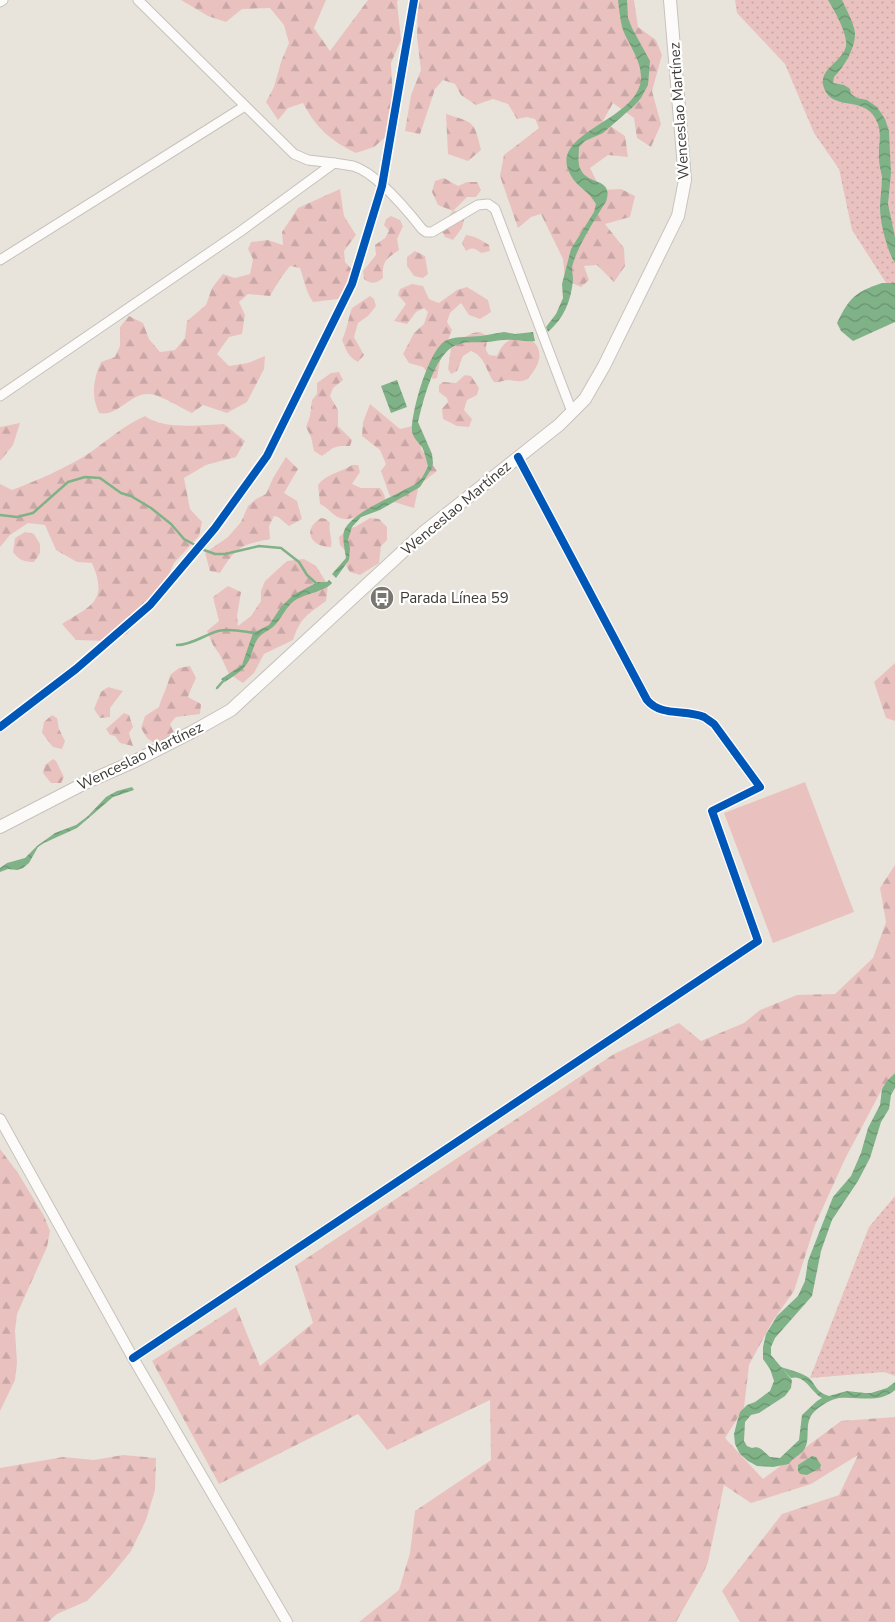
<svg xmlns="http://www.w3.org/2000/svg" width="895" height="1622" font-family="'Nunito Sans',sans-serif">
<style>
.grass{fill:url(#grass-dots)}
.forest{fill:url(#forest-firs)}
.garden{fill:#e9c2c0}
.water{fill:url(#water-waves)}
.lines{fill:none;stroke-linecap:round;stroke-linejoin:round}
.stream{stroke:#80b287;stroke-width:2.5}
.minor-casing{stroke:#c6c2bc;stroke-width:11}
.tertiary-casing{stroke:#c6c2bc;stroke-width:12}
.secondary-casing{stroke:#c6c2bc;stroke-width:14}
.minor{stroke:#fcfbfa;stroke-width:9}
.tertiary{stroke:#fcfbfa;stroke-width:10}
.secondary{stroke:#fcfbfa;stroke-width:12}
.cycleway-casing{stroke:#fff;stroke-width:11}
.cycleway{stroke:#0057b8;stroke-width:8}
.labels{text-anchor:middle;stroke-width:4.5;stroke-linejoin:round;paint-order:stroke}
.street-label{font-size:15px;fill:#3d3a35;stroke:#fff}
.poi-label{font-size:15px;fill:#3d3a35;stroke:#fff;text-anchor:start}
</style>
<defs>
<pattern id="grass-dots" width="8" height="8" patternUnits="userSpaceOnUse" patternTransform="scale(1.25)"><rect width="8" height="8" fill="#e9c2c0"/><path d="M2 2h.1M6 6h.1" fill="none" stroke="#c9a7a6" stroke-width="1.8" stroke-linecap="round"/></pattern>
<pattern id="forest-firs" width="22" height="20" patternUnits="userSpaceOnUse" patternTransform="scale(1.25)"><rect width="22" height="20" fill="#e9c2c0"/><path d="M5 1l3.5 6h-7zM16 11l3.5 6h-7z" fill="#c9a7a6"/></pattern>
<pattern id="water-waves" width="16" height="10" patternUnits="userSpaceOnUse" patternTransform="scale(1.25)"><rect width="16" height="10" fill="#80b287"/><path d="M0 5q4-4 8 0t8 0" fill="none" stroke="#6a926f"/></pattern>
</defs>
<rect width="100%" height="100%" fill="#e8e4dc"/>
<g class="grass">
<polygon points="735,0 895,0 895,292 888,286 852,230 839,169 814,133 785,64 737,13"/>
<polygon points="895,1196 895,1376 884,1372 810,1378 869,1227"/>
</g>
<g class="forest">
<path d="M181,0H326L314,28L330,51L368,0H398L397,2L401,40L391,63L393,105L389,134L374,147L356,153C331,141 316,128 303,103L288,108L278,120L266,102L274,87L281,62L289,43L284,25L270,8L242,9L226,22L208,16Z"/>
<polygon points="418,0 634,0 638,27 656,40 662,55 652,91 661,124 651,147 637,138 634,118 613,103 603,121 625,136 628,157 608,155 590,168 601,190 621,189 635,196 630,217 605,224 624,248 625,266 614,282 597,265 584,266 589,280 581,287 565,280 563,259 541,214 531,217 518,228 500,176 504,155 539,128 535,119 527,117 517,119 508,104 493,99 476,105 461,95 455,84 443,80 435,89 420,134 405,131 411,95 421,70 417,37"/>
<path d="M446,114C474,123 474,120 481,150L468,161L448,154Z"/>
<polygon points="444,178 458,186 467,182 477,182 481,190 476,197 467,197 453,211 460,211 465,217 462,228 453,240 445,237 440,227 453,211 438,205 432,192 435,181"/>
<path d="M340,189L344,216L356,235L344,251L345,262L358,276L338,299L313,302C306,292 304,280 300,268L290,266L280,279L270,296L248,294L239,302L245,315L242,334L229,337L217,354L229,366L248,363L265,356L264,369L247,402L227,413L203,405L192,413C181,408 159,394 149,394C130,393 118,417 99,413C91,397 93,379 101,362L115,357L120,346V327L129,316L143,323L149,339L160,352L175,350L185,338L187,321L206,305L212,288L223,274L235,278L250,274L253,259L248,249L251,242L268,240L283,245L282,232L298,208Z"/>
<path d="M391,216L400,220L403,226L397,239L399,250C386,259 382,261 383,278C377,284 370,284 364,279L363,271L376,255L375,245L385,238L389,231L384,225L386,219Z"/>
<path d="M466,235C474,236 482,240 489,245L490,251L481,253C475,248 472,247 466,251L462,243Z"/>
<polygon points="415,251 425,256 428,274 423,278 414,276 407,266 407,257"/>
<polygon points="412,284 423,286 429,299 439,303 457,290 467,287 488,300 491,312 480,319 469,315 461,303 450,313 447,322 452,330 440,361 437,378 433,379 423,367 409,363 403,354 414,333 424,324 428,312 424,308 416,312 407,324 394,321 406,304 398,295 400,289"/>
<path d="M370,296L374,299L376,306L368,316L358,323L354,337L364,355L358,362C348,357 346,350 342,340C347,330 348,319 352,308Z"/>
<path d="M480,332L487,336L486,350L489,355L497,356C511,320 556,341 533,372C530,377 526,381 521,381C517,382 513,380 509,380C504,380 500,383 494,382C486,371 485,356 471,351L463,356L457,371L451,374L448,369L451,348L457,341L473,333Z"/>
<polygon points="339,372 343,380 333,388 330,396 338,410 338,426 352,440 350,446 340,446 333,448 322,456 314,451 311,437 306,427 310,416 312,400 317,394 317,383 331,373"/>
<polygon points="465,375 471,376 479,388 477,395 467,400 464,410 472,419 469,427 457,426 443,419 442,409 448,402 447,398 439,392 439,385 443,382 456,383"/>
<polygon points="370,404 400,429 417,425 423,435 421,449 437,471 419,485 414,508 394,502 389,494 381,471 386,464 380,450 362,436 363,422"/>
<path d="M145,416C163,430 202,425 224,424L245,441L236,457L206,465L184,478L190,509L202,522L199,536L174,563L161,592L127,634L106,641L76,640L62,624C90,606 109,602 92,563L77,562L56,550L45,525L28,523L10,535L0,547V484L12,490C38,480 64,469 88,454C107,441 124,425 145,416Z"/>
<polygon points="20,423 13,445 0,461 0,427"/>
<path d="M286,457L298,469L284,493L297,501L302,519L289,526L278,517L274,516L269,526L270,539C240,545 236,548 220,573L210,571L205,553L228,537L241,522L248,506L256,499L266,494L273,478Z"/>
<path d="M352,465H358L360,472L352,484L361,488H380C394,504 375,509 363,514C357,516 350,520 344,519C334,518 329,508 320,504L318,485C327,473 340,473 352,465Z"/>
<path d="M321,518L326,519L330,523C328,532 333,539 331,547C310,547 302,529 321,518Z"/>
<path d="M370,518L379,519L387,527V540L381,546L379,563L360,575L350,572L346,566C349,555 347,552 340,545L339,537L345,532V528L355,527Z"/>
<path d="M25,532L34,534L40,544V553L34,562C24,562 19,560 13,552L15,538Z"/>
<path d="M304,559L316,566L328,585L326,601C307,615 301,617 293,640L264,654L254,673L243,683L229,674L220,655L213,645L207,631L219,621L213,597L228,586L241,592L237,616L238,626L251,616L261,601V591L265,581L287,561Z"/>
<polygon points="895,663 895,721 886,718 874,682"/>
<path d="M190,666L196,678L191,689L188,697L201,704L200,714L176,717L170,724L176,737L157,745L147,738L141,728L145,716L159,707C162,696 168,686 170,675L179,668Z"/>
<polygon points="108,687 123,691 110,708 110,717 100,718 94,709 101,692"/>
<polygon points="124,713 129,715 133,727 129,733 133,746 120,743 115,736 110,735 106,729"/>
<polygon points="52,715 57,718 59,729 65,741 62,749 53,747 42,733 44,722"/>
<polygon points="53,759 56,761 64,777 61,783 51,783 43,773 45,765"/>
<polygon points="895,865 895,1073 882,1089 845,1159 815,1225 794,1291 772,1322 749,1365 744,1408 725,1438 763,1479 841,1421 895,1417 895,1622 740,1622 722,1591 782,1514 839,1495 858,1455 811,1484 751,1503 724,1485 708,1562 702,1576 676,1622 359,1622 399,1590 410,1553 415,1511 491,1460 490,1400 387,1450 358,1414 219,1484 152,1361 236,1307 260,1366 313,1323 295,1266 614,1054 679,1023 701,1041 744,1023 760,1010 797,995 835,994 873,958 886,922 880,888"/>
<polygon points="0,1149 18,1173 44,1216 50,1231 47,1247 17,1314 15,1331 17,1363 15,1380 0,1411"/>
<polygon points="123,1455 156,1458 155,1490 146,1520 131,1551 110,1577 87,1601 57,1614 48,1622 0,1622 0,1468 63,1457 94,1460"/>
</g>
<polygon class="garden" points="805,782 854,912 773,943 724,813"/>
<g class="water">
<path d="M618,0H627L628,18L632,28L650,61L648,85L641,98L634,106L603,133L585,141L579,147C579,154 577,164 581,170C589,186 614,177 606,202C597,215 574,253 572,268C572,272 573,276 573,280C571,301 564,318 548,332L546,327L556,314L563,298L562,284L571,249L594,212L596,204C587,188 574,187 568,169C554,131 641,119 641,77C641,58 627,43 622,27C620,18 619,9 618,0Z"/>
<path d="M828,0H842C846,9 855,25 855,34C855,49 844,67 834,77L833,83L844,85L850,89L851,94L857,98L867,100L877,107L885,119L889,131L891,173L888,204L895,237V263C887,251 880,222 880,208C880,198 882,187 882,177C881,171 879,165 879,158C878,147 882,136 878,124C867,93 833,113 824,88C817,69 843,62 846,46C848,34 834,10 828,0Z"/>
<path d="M882,283H895V322L853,341L841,331L837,323C849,298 855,292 882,283Z"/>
<path d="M504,332L515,334L533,332L535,341C525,342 515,339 505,340C498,340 492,342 486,342C476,343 465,341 456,345C434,354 423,402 418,422L432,454L433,463L432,468L420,487L380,510L361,517L352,527L348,540L350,548L349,560L336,578L332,574L346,558C345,550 342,539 344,531C351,513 388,499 404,490C410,487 417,484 421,479C424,475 426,470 428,466C426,460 425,453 422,447C418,442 413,438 412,431C411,413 429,347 447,340C457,336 470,337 481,336C489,335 496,333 504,332Z"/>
<polygon points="397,380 407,407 391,413 381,386"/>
<path d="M329,580L332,583C326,591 304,594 294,601C285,608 282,618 274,626C269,631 261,633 257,640C252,648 252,658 246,665C241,672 232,677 225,682L221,679L242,665L253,633L269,625L281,607L293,595L318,582H327Z"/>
<polygon points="132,787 134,790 113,797 77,828 44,843 38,847 29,863 23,868 17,870 8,869 0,872 0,868 7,863 25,858 37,846 55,833 76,825 88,816 106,797 117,791"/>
<path d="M895,1073V1088L891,1095L889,1109L881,1122L870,1158L858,1181L832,1220L821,1251L812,1296L775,1338L771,1347V1355L792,1380L791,1388L785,1396L759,1413L751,1415L745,1422L744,1441L747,1446L752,1448C760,1445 764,1452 770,1457L780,1458L799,1440L802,1415L817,1401L822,1398C811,1392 805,1374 791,1378L781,1367C787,1369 807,1374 811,1380C817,1388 817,1392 829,1396L847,1391L865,1393H871L887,1388L895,1382V1390C879,1404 858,1396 839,1398C831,1399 820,1406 815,1411C803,1422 811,1437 805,1448C802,1455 793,1457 789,1464L773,1467L757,1466L748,1461L740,1454L735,1444L734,1434L737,1422L740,1412L747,1405L755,1402L770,1391L774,1381L770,1369L763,1359V1347L766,1334L777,1316L798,1296L805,1281L808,1261L833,1197L851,1176L861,1153L868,1128L880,1105L882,1089L887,1081Z"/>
<polygon points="812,1456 816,1457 821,1465 820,1468 807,1475 800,1474 798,1471 798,1465"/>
</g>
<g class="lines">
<g class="stream">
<polyline points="0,515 17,517 33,513 68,482 85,477 100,478 121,493 131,496 151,508 171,524 184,539 204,550 215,554 225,554 259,546 281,548 299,562 307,575 318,585"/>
<path d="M177,645C192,645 204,635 218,631C229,628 243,631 254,633"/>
<polyline points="217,688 225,679"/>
</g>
<g class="minor-casing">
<g id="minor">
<polyline points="138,0 294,154 308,160 334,163"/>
<polyline points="0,2 3,0"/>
<polyline points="0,260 245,106"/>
<path d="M0,396L241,231L334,163C340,164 347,165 353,166C377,173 407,210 422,229L426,232H432L478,205L488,204L495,209L572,412"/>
<path d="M133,1358L758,941L712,811L760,787L714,724C711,722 707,719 704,717C685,709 661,717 647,700L518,457"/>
</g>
</g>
<g class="tertiary-casing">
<polyline id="tertiary" points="0,1119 133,1358 287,1622"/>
</g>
<g class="secondary-casing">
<polyline id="secondary" points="0,827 87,782 135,761 192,732 231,710 424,532 559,425 585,399 604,366 678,216 685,180 670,0"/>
</g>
<use href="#minor" class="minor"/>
<use href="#tertiary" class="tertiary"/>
<use href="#secondary" class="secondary"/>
<g class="cycleway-casing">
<g id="cycleway">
<polyline points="0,727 76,669 150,605 215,528 267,456 352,284 382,186 414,0"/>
<path d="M133,1358L758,941L712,811L760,787L714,724C711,722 707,719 704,717C685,709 661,717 647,700L518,457"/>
</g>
</g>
<use href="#cycleway" class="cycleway"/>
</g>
<defs>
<g id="bus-disc" transform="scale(1.25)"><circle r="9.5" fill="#79766f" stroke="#fff"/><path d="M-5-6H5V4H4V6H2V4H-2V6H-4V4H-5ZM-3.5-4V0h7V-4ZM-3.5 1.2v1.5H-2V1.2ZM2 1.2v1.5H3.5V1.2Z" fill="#fff"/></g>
</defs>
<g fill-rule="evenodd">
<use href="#bus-disc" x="382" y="598"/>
</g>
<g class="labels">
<g class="street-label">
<text transform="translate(679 111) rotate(-94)" y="5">Wenceslao Martínez</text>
<text transform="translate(456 508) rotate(-40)" y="5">Wenceslao Martínez</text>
<text transform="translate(140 756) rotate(-26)" y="5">Wenceslao Martínez</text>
</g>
<g class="poi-label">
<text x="400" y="603">Parada Línea 59</text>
</g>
</g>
</svg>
